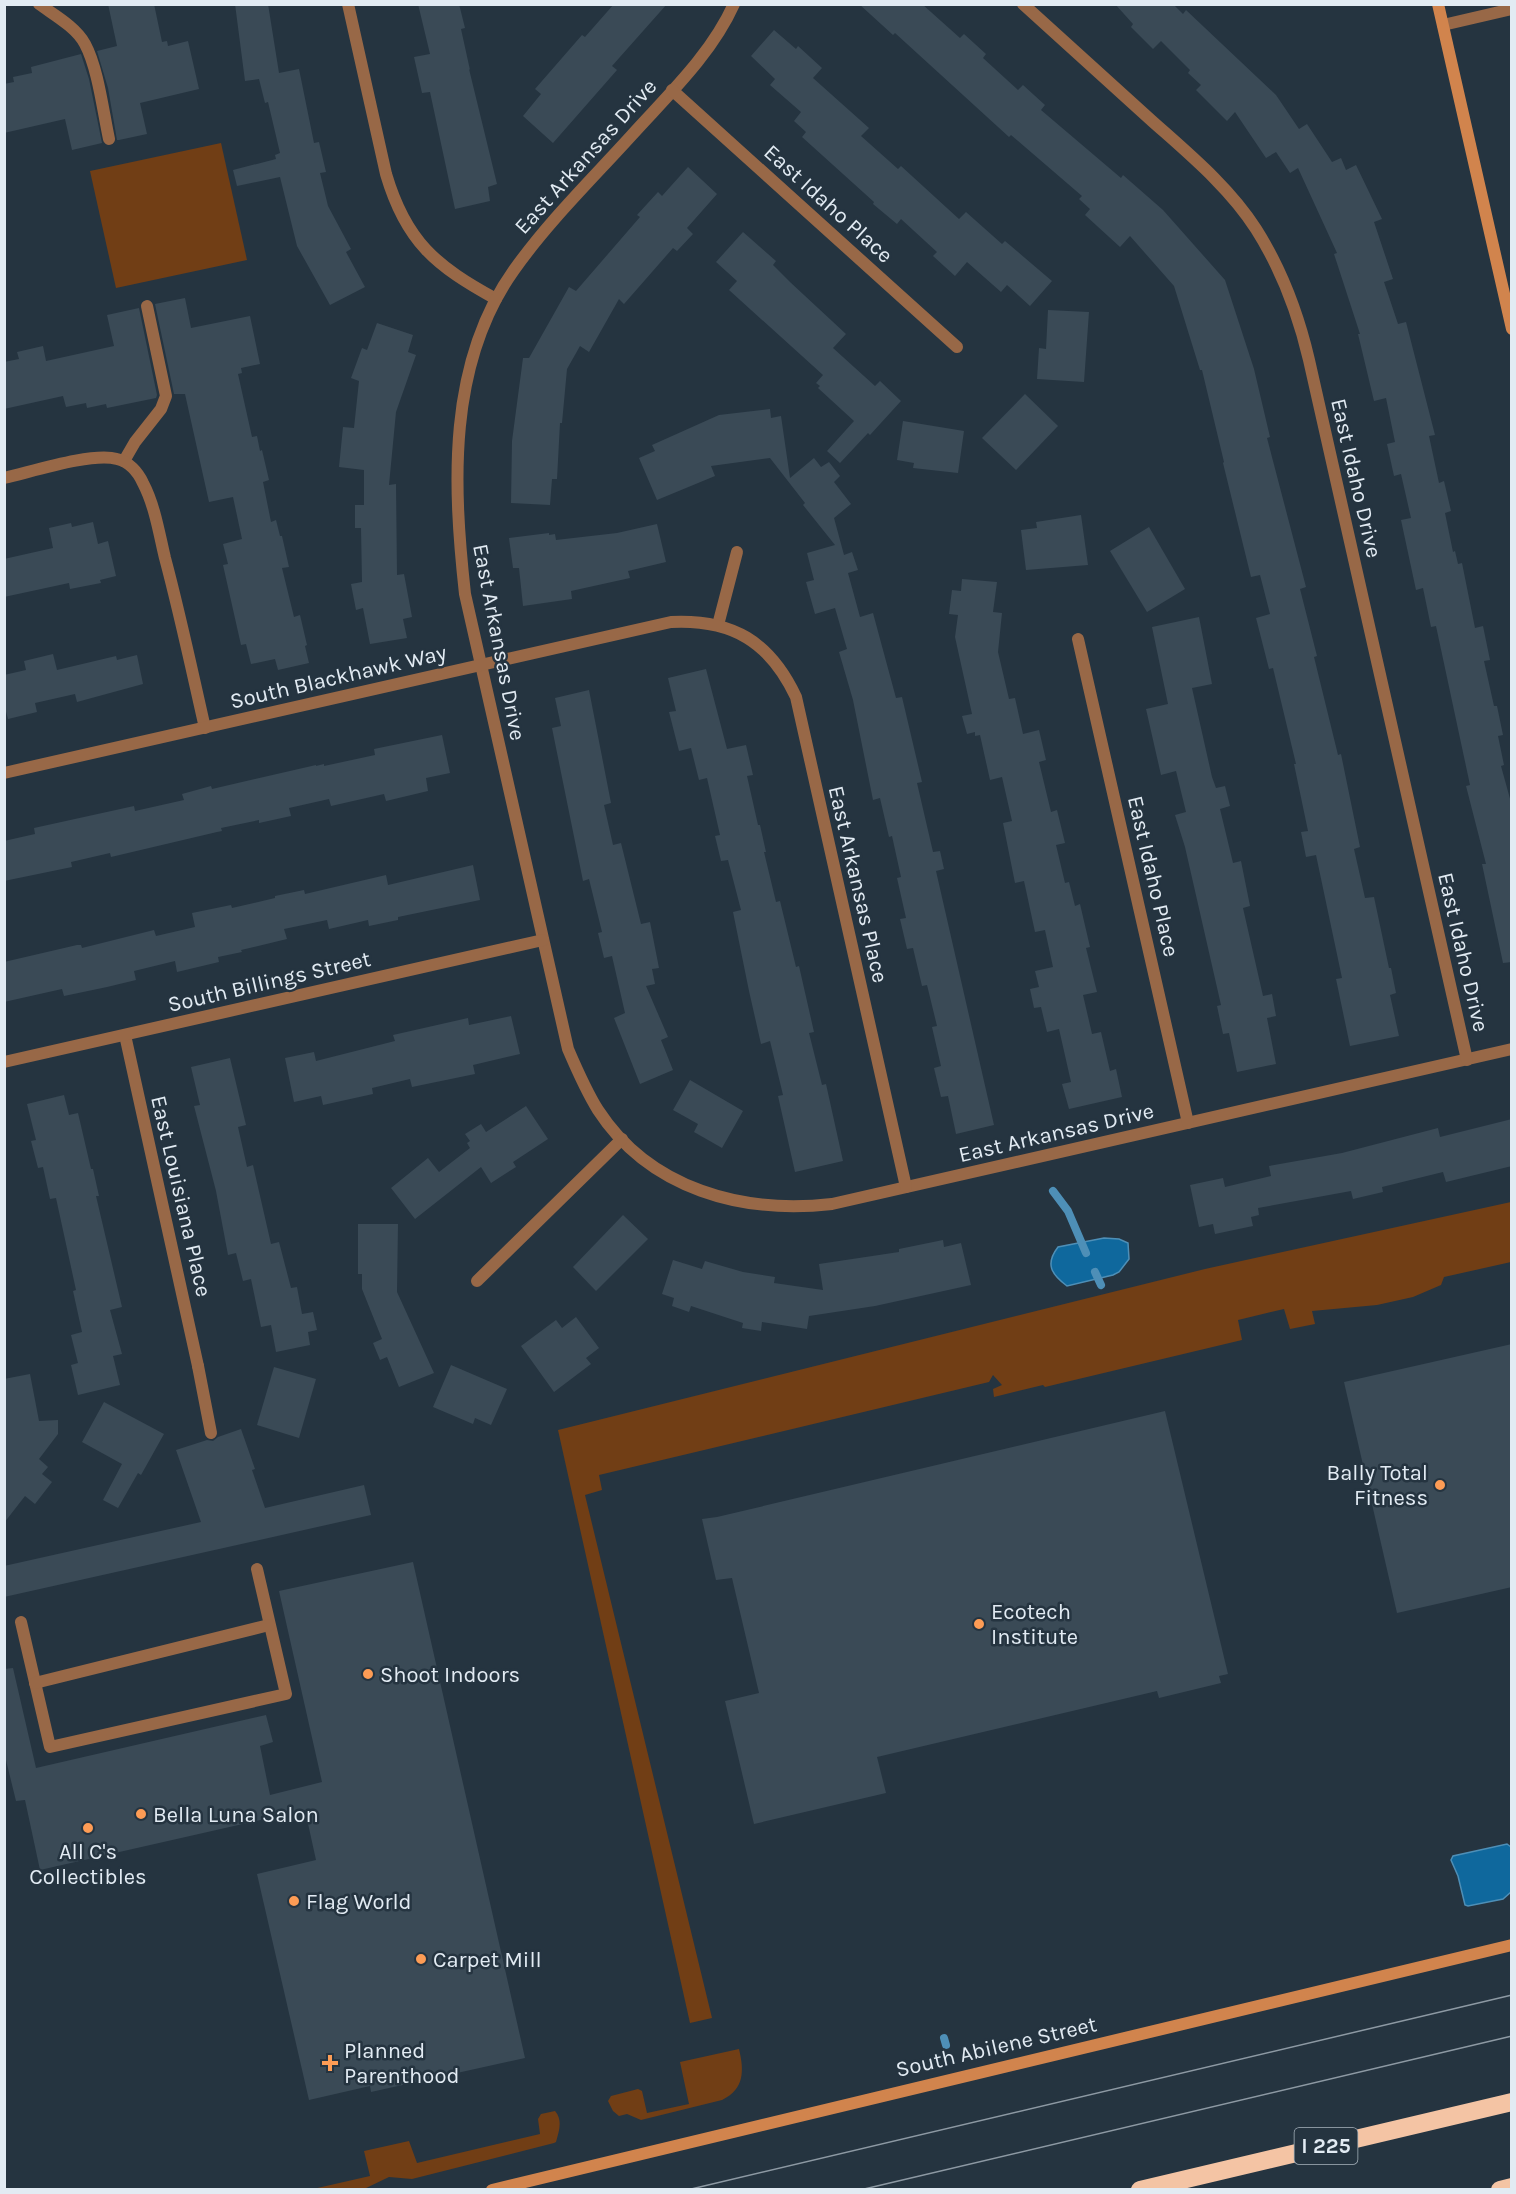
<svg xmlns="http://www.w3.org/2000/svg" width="1516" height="2194" font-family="Karla,sans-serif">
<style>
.green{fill:#713e15}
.water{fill:#0f689d;stroke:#4e8fb7;stroke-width:1.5}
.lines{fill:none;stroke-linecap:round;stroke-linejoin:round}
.stream{stroke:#4e8fb7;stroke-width:8}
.building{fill:#3a4a56}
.lane{stroke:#986847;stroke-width:12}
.street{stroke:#986847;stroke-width:12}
.secondary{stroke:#d1844d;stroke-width:12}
.highway{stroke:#f4c4a4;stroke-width:18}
.tram{stroke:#8d99a3;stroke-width:1.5}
.poi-dot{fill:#fd9c55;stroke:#253440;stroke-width:2}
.labels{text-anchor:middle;stroke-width:5;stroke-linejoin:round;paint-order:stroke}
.shield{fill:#253440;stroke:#a9b4bd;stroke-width:1.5}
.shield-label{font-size:21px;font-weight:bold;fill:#e2ebf3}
.street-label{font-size:22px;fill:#e2ebf3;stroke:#253440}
.poi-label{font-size:22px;fill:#e2ebf3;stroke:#253440;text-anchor:start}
</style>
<rect width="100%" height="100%" fill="#253440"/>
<g class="green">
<polygon points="221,143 247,260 116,288 90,171"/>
<polygon points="1511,1202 1511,1262 1444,1277 1441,1285 1413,1297 1377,1305 1312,1311 1315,1324 1290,1329 1284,1309 1238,1320 1242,1340 1045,1387 1043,1385 994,1397 993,1389 1002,1385 993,1375 989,1382 599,1475 602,1490 585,1495 712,2018 690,2023 558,1430 1205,1269"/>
<path d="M739,2049C744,2070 745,2089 722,2100L641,2120L627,2114L619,2116L613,2111L608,2101L611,2096L638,2089L642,2091L647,2113L689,2104L680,2062Z"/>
<path d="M555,2111C563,2120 559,2131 556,2142L554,2143L412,2179L389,2177L364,2189H313L370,2176L364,2151L409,2141L417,2163L540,2134L538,2119L541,2114Z"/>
</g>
<g class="water">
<path d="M1104,1238L1119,1239L1128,1243L1129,1259L1119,1272L1113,1275L1067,1286C1051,1274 1045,1264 1058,1247Z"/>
<polygon points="1507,1844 1511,1847 1511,1892 1503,1899 1468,1906 1465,1905 1458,1876 1451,1860 1453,1856"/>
</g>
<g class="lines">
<g class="stream">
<polyline points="1053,1191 1068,1211 1086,1253"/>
<polyline points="1095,1272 1101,1285"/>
<polyline points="944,2038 946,2045"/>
</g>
</g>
<g class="building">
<polygon points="108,4 154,4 162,42 167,41 168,46 188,41 199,89 140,103 147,134 119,140 117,140 108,88 97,51 117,46"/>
<polygon points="235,4 268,4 279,73 299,69 314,143 319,142 326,172 320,173 328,206 351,249 346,252 365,287 330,305 297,246 280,177 237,186 233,170 276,159 275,155 280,153 268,102 265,103 259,79 245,81"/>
<polygon points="418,4 459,4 465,28 461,29 470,70 469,69 497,184 488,187 490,201 455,209 430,92 422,93 414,57 430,54"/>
<polygon points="614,4 667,4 612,66 617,70 553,143 523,116 541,94 535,89 582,35 585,37"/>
<polygon points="859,4 922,4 960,38 964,34 986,54 983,58 1018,90 1023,85 1045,105 1041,110 1121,178 1123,175 1163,210 1225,280 1254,369 1270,437 1267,438 1306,587 1300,589 1317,656 1314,657 1338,755 1341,754 1360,847 1354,849 1365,898 1374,897 1389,968 1391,968 1396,993 1390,995 1399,1036 1350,1046 1336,979 1342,978 1316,855 1306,857 1301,832 1308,831 1294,764 1296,764 1273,668 1269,669 1256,618 1270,614 1260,575 1251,577 1223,463 1224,462 1202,370 1200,370 1174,286 1130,236 1120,247 1085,215 1090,209 1079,199 1082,196 1011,135 1009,137 895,33 893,35"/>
<polygon points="1115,4 1173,4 1183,14 1186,10 1276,95 1299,129 1307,124 1332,162 1341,158 1346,170 1356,165 1382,219 1374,222 1393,279 1384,282 1398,324 1406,322 1435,435 1429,436 1439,483 1444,481 1451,511 1445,513 1453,552 1455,551 1458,564 1462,563 1475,628 1483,626 1490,660 1484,661 1494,706 1497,706 1503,735 1498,736 1504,765 1501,766 1512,806 1512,962 1503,963 1482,864 1486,864 1466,786 1470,785 1436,626 1431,627 1423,588 1416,590 1401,520 1411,518 1401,474 1394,476 1387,444 1395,442 1386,398 1374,401 1358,334 1360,334 1334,254 1337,253 1298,168 1290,173 1276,152 1266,158 1235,112 1227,121 1196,90 1201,85 1188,73 1190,70 1161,41 1153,49 1131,27 1133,24"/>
<polygon points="774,30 796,49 798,46 822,68 813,78 869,128 861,136 898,169 901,166 959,219 966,212 1002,244 1005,241 1052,281 1030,306 1007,285 1001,292 967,262 955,276 933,256 937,252 901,219 897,224 873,204 874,202 802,137 806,132 794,121 801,112 770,85 775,79 751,56"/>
<polygon points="81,54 89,79 102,143 72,150 65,119 4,133 4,84 14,82 13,77 32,73 31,67"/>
<polygon points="688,167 717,194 687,228 693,234 677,251 673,248 624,304 619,299 589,352 580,346 567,369 562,423 560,423 557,479 552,479 550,505 511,503 512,441 523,358 529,358 569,287 576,291 640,217 637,215 658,192 662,196"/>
<polygon points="743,232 776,261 773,265 790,282 846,334 833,348 875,386 880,381 901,401 870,435 868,433 840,463 827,451 854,421 818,388 820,386 816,383 823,375 729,290 737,281 716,262"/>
<polygon points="185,298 191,328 250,316 260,364 241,368 242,373 238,374 252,437 257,436 260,451 262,450 269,480 263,482 271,522 276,520 280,536 282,536 289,567 282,568 294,617 300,615 307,645 305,646 309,663 278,670 275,659 251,664 246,644 241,645 223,565 228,564 223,544 242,539 233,497 209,502 185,394 174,394 155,304"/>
<polygon points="139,308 157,395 156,398 107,408 106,404 87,408 86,403 66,407 63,396 4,409 4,362 19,359 17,352 43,346 46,361 114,346 107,315"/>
<polygon points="1048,310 1089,312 1084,382 1037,379 1039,348 1046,349"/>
<polygon points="377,323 413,335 408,352 416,355 396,412 389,485 396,484 397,575 404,574 412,617 403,619 407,638 370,644 363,608 356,610 351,584 362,582 361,528 355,528 355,505 364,505 364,470 339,467 343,427 354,428 359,381 351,378 362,348 367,350"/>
<polygon points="1025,394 1058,426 1016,470 982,438"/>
<polygon points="770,409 771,418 781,416 790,478 814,458 821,467 829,462 840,476 834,482 851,504 834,518 844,555 852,552 858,570 848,573 860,617 873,613 896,698 902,697 922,782 917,783 933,852 940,851 944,869 936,871 994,1125 956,1134 948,1096 941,1097 934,1068 941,1066 932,1027 937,1026 927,985 922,986 913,948 907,949 900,919 906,918 897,878 901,877 892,836 889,837 880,798 873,800 853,700 839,652 847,649 835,608 815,614 806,582 814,580 807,553 835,545 803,505 805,503 770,458 711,466 715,476 657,500 639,458 655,451 652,445 719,415"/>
<polygon points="903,421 964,431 958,473 913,468 914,463 897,460"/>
<polygon points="1081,515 1088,565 1026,570 1021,530 1037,528 1036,522"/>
<polygon points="93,522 98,544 108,541 116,576 100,580 101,583 70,589 69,583 4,597 4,559 53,548 49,528 71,523 72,527"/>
<polygon points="657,524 666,562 628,571 630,578 571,591 572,599 523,606 519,568 513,568 509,538 549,533 549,535 555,534 556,540 617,533"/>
<polygon points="1149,527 1185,589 1147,612 1110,551"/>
<polygon points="962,579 997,582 993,612 1002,613 998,652 1009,699 1015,698 1023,734 1039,730 1046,760 1039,762 1051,812 1057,810 1065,843 1056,845 1065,883 1069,882 1075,906 1080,904 1090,947 1086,948 1097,992 1083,995 1092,1034 1101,1032 1110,1071 1116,1069 1122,1097 1069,1109 1062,1084 1071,1082 1059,1029 1047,1032 1041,1007 1034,1008 1030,989 1039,987 1035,971 1053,967 1045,930 1035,932 1024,881 1015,883 1003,823 1012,821 1002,777 990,780 980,735 975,736 975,732 967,734 962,716 972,714 955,637 958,615 949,614 952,590 961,591"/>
<polygon points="1199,617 1212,684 1192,688 1212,777 1216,788 1225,786 1230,806 1220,809 1233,863 1241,861 1250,906 1243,908 1263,996 1272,994 1276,1016 1267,1018 1276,1064 1237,1072 1229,1033 1223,1034 1217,1006 1221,1005 1185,847 1175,815 1186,812 1176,771 1161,775 1146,709 1168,704 1152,627"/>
<polygon points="53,654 57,670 116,656 117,660 137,655 143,684 77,702 75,694 35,703 37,712 8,719 4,704 4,675 26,670 24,661"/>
<polygon points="706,669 727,749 746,745 753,775 747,776 758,825 760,825 766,852 764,852 776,902 780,901 796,967 799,966 814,1032 809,1033 822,1085 826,1084 843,1161 795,1172 778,1096 783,1095 770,1041 761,1044 749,991 733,912 741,910 728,860 721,861 715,836 720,835 707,778 699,780 691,748 679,751 669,712 676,711 668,678"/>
<polygon points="589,690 611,803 604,805 613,845 621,843 641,924 650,922 659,968 652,969 655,984 646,986 668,1037 661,1040 673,1070 640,1084 614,1018 625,1013 612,956 604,958 598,933 602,932 589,879 583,881 552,728 561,726 555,698"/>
<polygon points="442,735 450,773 426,778 428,791 386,801 384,794 331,806 329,799 289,808 291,816 259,823 259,820 221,828 222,831 217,832 111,857 110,853 71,862 72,867 4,881 4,841 35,834 34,828 134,806 135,811 184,800 182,794 211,786 212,789 316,765 316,766 324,764 324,766 375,755 374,749"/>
<polygon points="473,865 480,900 398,917 398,920 369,926 368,920 329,929 327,920 284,929 287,939 241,950 242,952 218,957 219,962 177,972 175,961 134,971 136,980 107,987 64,996 62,989 4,1002 4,962 77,945 81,945 82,948 154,930 156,936 195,927 192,913 231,905 232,908 275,898 275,896 304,890 305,894 386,875 388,885"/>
<polygon points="511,1016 520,1054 473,1065 475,1074 412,1087 410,1079 372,1088 373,1094 323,1105 321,1096 294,1102 285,1058 314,1052 316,1061 395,1041 393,1035 468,1018 469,1025"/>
<polygon points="230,1058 246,1125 238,1127 247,1167 253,1165 271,1244 279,1242 291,1288 297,1287 302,1314 313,1312 317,1330 308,1332 310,1345 276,1352 271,1325 261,1327 251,1279 243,1281 236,1253 228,1255 216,1191 194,1106 200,1105 191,1067"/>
<polygon points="690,1080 743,1111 722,1148 694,1132 698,1124 673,1110"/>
<polygon points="64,1095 69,1115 78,1113 91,1169 93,1169 99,1196 96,1196 122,1307 110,1310 122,1354 113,1356 120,1385 78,1395 71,1365 78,1363 71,1335 82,1332 73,1291 76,1290 56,1198 50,1199 43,1167 38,1168 31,1141 36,1140 27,1104"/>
<polygon points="526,1106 548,1139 513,1162 516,1167 491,1183 481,1167 415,1219 391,1188 428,1158 439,1172 470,1148 467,1143 470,1141 465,1134 481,1124 486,1132"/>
<polygon points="1512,1119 1512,1166 1446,1182 1443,1172 1382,1187 1383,1192 1353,1199 1351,1191 1258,1208 1259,1215 1251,1217 1253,1226 1215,1234 1213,1224 1199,1227 1190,1185 1223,1178 1225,1187 1271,1176 1269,1166 1342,1153 1438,1128 1440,1137"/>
<polygon points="623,1215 648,1239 596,1291 573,1267"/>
<polygon points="358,1224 398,1224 397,1292 434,1373 399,1387 387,1357 380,1360 373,1343 382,1339 362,1289 362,1274 358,1274"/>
<polygon points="943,1240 944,1247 961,1243 971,1285 875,1306 809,1316 807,1329 762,1322 761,1331 742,1328 743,1323 691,1306 689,1312 672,1306 674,1298 662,1294 673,1260 702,1269 705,1261 743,1272 775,1277 774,1283 823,1290 819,1264 899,1252 899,1249"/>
<polygon points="576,1317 599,1348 586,1358 591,1364 554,1392 521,1346 556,1320 562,1328"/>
<polygon points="1512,1344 1512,1587 1397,1613 1344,1382"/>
<polygon points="451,1365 507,1389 491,1425 475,1418 473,1424 433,1407"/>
<polygon points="274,1367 316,1379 299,1438 257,1425"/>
<polygon points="30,1374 39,1421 58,1420 58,1434 39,1459 48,1467 42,1474 52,1482 35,1504 25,1496 4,1523 4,1379"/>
<polygon points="104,1402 164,1434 141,1475 138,1473 118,1508 103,1500 122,1464 82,1442"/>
<polygon points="1165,1411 1228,1674 1219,1676 1221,1683 1159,1698 1157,1691 877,1757 886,1793 754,1824 725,1701 759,1693 732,1578 716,1580 702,1519 717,1517"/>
<polygon points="241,1429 255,1469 252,1470 265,1508 364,1485 371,1515 4,1597 4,1566 201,1522 176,1450 207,1440 213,1441 218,1437"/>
<polygon points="413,1562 525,2058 371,2092 370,2086 309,2100 257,1874 316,1860 305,1810 40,1870 25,1800 16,1801 4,1752 4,1669 13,1668 36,1768 266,1715 273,1742 260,1746 270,1795 322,1782 279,1591"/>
</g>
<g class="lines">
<g class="lane">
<path d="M39,4C54,15 76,27 85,44C98,68 103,111 109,139"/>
<polyline points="124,461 135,442 161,409 166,396 147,306"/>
<polyline points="198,1366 211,1433"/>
<polyline points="21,1622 50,1747 286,1694 257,1569"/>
<polyline points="35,1683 269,1625"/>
</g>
<g class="street">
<path d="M348,4L386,174C406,242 436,266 496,299"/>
<path d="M734,4C711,55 668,95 631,136C591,180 548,222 514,270C447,364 453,485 465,594L568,1049C577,1070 586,1091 598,1110C650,1190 743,1214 832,1204L1512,1049"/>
<path d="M1023,4C1066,43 1109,82 1152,121C1189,154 1229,187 1256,229C1282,270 1298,313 1309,360L1467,1060"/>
<polyline points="1443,25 1512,9"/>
<polyline points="672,90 957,347"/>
<path d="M4,478C31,472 92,452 117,459C129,462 138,472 143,483C155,506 159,533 165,558C180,614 192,671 205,728"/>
<polyline points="718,625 737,552"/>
<polyline points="1078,639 1188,1123"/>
<path d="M4,773L671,622C733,619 770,642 796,697L906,1187"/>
<polyline points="125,1035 198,1366"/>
<polyline points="4,1062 543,940"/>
<polyline points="477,1281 622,1139"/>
</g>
<g class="secondary">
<polyline points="1438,4 1512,329"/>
<polyline points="492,2190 1512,1945"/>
</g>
<g class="highway">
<polyline points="1140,2190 1512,2102"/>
<polyline points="1500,2190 1512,2187"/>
</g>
<g class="tram">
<polyline points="687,2190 1512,1995"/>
<polyline points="860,2190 1512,2036"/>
</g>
</g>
<g class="poi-dot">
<circle cx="1440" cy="1485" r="6"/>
<circle cx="979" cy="1624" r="6"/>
<circle cx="368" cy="1674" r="6"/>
<circle cx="141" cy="1814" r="6"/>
<circle cx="88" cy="1828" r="6"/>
<circle cx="294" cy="1901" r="6"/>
<circle cx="421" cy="1959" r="6"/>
<path d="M327 2054h6v6h6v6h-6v6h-6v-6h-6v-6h6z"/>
</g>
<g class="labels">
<rect class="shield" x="1294.5" y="2128" width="63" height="36" rx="4.5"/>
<g class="shield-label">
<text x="1326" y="2153">I 225</text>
</g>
<g class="street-label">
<text transform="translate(585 156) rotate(-48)" y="8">East Arkansas Drive</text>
<text transform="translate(829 203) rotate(42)" y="8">East Idaho Place</text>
<text transform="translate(1357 478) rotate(77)" y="8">East Idaho Drive</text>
<text transform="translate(500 642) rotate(79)" y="8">East Arkansas Drive</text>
<text transform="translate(338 676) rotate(-13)" y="8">South Blackhawk Way</text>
<text transform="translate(1154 876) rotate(77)" y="8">East Idaho Place</text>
<text transform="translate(859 884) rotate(77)" y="8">East Arkansas Place</text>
<text transform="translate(1464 952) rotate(77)" y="8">East Idaho Drive</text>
<text transform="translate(269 981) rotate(-13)" y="8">South Billings Street</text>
<text transform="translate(1056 1132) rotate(-13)" y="8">East Arkansas Drive</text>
<text transform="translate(182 1196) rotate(77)" y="8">East Louisiana Place</text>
<text transform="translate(996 2046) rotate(-13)" y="8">South Abilene Street</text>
</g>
<g class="poi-label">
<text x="1428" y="1480" text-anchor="end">Bally Total<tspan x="1428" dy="25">Fitness</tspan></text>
<text x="991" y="1619">Ecotech<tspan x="991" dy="25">Institute</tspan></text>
<text x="380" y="1682">Shoot Indoors</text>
<text x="153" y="1822">Bella Luna Salon</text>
<text x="88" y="1859" text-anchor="middle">All C's<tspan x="88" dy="25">Collectibles</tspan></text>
<text x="306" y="1909">Flag World</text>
<text x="433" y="1967">Carpet Mill</text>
<text x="344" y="2058">Planned<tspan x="344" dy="25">Parenthood</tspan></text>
</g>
</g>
<rect width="1516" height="2194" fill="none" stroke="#e2ebf3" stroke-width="12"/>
</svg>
